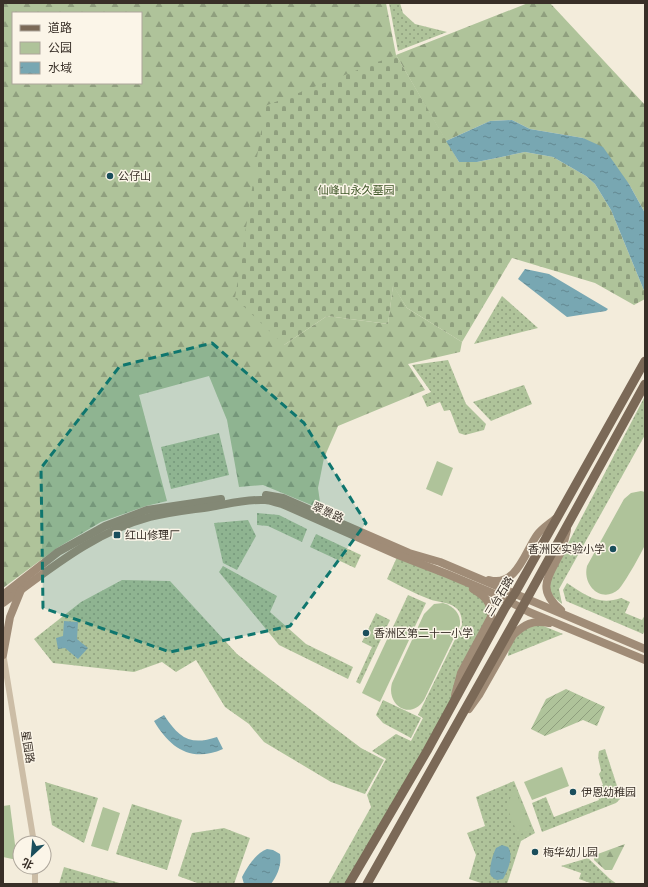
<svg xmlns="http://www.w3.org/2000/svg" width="648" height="887" font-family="Poppins,'Noto Sans SC',sans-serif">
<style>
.grass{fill:url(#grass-dots)}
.forest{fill:url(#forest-firs);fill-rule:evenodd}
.cemetery{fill:url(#cemetery-stones)}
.park{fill:#afc39a}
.garden{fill:url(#garden-furrows)}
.water{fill:url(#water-ripples)}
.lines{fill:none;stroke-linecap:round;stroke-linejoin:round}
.street{stroke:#ccbda6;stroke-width:6}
.secondary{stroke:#a08c77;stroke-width:8}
.primary{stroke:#7b6957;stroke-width:9}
.marked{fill:#0f766e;fill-opacity:0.2;stroke:#0f766e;stroke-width:3;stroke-dasharray:8 5;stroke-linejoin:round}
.poi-dot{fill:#1a4e5c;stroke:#fbf5e8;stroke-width:1.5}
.labels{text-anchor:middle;stroke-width:3;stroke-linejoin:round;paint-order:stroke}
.poi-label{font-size:11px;fill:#382f27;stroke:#fbf5e8;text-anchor:start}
.park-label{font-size:11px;fill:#405829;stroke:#fbf5e8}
.street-label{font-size:11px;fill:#382f27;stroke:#fbf5e8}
</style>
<defs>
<pattern id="grass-dots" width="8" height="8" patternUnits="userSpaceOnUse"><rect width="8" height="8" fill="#afc39a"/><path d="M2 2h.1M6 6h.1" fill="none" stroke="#8f9f7e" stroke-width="1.8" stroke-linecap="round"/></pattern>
<pattern id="forest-firs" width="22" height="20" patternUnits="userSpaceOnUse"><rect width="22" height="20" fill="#afc39a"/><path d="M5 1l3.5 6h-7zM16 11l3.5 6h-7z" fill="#8f9f7e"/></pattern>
<pattern id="cemetery-stones" width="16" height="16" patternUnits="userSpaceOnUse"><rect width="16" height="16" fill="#afc39a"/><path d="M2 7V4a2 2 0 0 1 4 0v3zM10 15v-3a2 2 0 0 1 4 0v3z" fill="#8f9f7e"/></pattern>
<pattern id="garden-furrows" width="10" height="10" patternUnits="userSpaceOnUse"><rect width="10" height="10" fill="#afc39a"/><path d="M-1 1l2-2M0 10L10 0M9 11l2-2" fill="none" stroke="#8f9f7e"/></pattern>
<pattern id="water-ripples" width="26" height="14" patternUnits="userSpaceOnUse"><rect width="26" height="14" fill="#78a7b2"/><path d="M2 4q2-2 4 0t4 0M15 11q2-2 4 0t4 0" fill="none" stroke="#638891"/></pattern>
</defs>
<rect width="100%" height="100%" fill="#f3ecdb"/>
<g class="grass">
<polygon points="389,3 400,3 403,13 415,24 447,32 398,51"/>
<polygon points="502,296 538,328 474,344"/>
<polygon points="448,360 466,404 486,424 484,430 465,435 459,433 450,410 444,411 440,402 427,407 422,396 431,392 412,365"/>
<polygon points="524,385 532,404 491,421 473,402"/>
<polygon points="645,396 645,435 559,589 562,604 550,594 549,580"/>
<polygon points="219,433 229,475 171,489 161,447"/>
<polygon points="257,513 279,515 307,529 302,542 268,526 257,525"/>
<polygon points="248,520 256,536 237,570 223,563 214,523"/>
<polygon points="316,534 361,555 355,568 310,547"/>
<path d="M398,555L473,588L491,610L452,704L349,884H328L371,807L367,795L386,759L372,751L396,734L411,741L423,718L418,715L462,625C462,618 461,612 456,608C448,601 438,603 429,599C415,594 401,586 387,579Z"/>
<polygon points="223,566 277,596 270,612 306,644 353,667 348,679 279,645 219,572"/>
<polygon points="122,580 170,581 237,654 361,748 384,760 365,794 331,782 264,742 249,724 225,707 196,660 176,672 162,662 134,672 53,663 34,639 81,602"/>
<path d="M567,583C586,595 598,606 621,598L630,602L625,613L642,620L645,615V630L643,634L566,601L563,590Z"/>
<polygon points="408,595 426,603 410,637 392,629"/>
<polygon points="376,613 390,620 360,684 356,682 372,647 362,642"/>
<path d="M541,625L563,634L508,656C508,644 519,631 531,626C534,625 538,625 541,625Z"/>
<polygon points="383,700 421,718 411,738 383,723 376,715"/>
<path d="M605,749L621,798L616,803L542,832L532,803L546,797L554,817L599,800L595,788L603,785L599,774L601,771C600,763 597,759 599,751Z"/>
<polygon points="514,781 535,833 521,841 507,884 484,884 469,879 476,855 467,833 485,826 476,797"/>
<polygon points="45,782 98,798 84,843 52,825"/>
<polygon points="132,804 182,820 167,870 116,854"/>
<polygon points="224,828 250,838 234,884 200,884 178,876 192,833"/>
<polygon points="588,858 610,879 617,884 593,884 579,879 581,873 561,866"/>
<polygon points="64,867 123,884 59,884"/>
</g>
<g class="forest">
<path d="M3,3H386L396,55L528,3H550L645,105V213L629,184L583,138L530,129L512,120L490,121L446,141L396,55L284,345L327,316L388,324L393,285L407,308L462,342L460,352L408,364L425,390L338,426L324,458L318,488L321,509L263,485L239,487L227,420L209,376L139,395L167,501L146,506L101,522L57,548L3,588ZM13,13H141V83H13Z"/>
<polygon points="625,844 612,870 605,870 594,860 595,855"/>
</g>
<polygon class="cemetery" points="396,55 459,162 477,162 525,152 553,157 586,176 595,184 611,210 645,293 645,299 634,305 595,283 512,258 462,342 407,308 393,286 388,324 327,316 284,345 235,298 265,106"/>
<g class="park">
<polygon points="437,461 453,468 442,496 426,489"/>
<path d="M641,491L645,492C645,502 647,540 644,547C641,554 624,584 619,589C603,604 582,587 587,566L624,499L631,493Z"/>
<path d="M443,603C454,606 461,614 460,625L424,700C410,721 386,705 392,683L424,614L434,604Z"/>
<polygon points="391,631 409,640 380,702 362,693"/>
<polygon points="562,767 569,786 532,800 524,782"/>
<polygon points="514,787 531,830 518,835 507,807"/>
<polygon points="10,805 17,860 3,857 3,806"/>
<polygon points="103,807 120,813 108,851 91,846"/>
</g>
<polygon class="garden" points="566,689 605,707 597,726 583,720 545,736 531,729 546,699"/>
<g class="water">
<polygon points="512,120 530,129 583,138 603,147 629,184 645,213 645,293 611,210 595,184 586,176 553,157 525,152 477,162 459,162 446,141 490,121"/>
<polygon points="525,269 549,274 608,309 606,311 567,317 518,279"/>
<polygon points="64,621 78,622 77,639 88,648 78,659 65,648 58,649 56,638 63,636"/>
<path d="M164,715C179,738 190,746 217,737L223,749C191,763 170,748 154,721Z"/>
<path d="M502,845L508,847C514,856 508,870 503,879L497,880C496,880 492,877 491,876C488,870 493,854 496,848Z"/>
<path d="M267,849L273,850L280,854C282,865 277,876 271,884H244L242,877C248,866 255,854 267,849Z"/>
</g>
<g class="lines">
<g class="street">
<polyline points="3,653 34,843"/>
<polyline points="35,884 35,867"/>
</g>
<g class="secondary">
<polyline points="266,495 283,498 409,553 440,562 645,649"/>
<path d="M489,580C516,588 525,552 537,535C541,529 549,524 555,519"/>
<polyline points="3,595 58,552 105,526 147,510 221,499"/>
<path d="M3,603C49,570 94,532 150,517C170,512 190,510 210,507C228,504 246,499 265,500C270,500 277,503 282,504L398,555L447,574L497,595L529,612L645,660"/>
<path d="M561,610C536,590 548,577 560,554C563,547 565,538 567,530"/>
<polyline points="3,655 10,617 21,590"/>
<path d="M455,695L461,673L491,617C492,603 485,596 473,589"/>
<path d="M469,709L479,695L513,635C525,624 532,620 549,623"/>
</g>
<g class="primary">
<polyline points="349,884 427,751 505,608 515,593 645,361"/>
<polyline points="367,884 518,615 645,384"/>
</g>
</g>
<path class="marked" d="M212,343L304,423L366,523L290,626L170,652L43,608L41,468L120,366Z"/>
<g class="poi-dot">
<circle cx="110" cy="176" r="4"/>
<rect x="113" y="531" width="8" height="8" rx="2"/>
<circle cx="613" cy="549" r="4"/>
<circle cx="366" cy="633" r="4"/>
<circle cx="573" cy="792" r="4"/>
<circle cx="535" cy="852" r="4"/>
</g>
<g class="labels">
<g class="poi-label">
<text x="118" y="180">公仔山</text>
<text x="125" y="539">红山修理厂</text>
<text x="605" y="553" text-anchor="end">香洲区实验小学</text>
<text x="374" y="637">香洲区第二十一小学</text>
<text x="581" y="796">伊恩幼稚园</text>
<text x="543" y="856">梅华幼儿园</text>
</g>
<g class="park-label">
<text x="356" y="194">仙峰山永久墓园</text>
</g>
<g class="street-label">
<text transform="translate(328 512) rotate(24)" y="4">翠景路</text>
<text transform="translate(499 596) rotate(-59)" y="4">三台石路</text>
<text transform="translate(28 747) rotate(81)" y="4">星园路</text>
</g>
</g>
<rect width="648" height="887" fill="none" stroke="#382f27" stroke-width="8"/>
<rect x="12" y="12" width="130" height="72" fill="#fbf5e8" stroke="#ada69b"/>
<rect x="20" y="25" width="20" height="6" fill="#7b6957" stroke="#ada69b"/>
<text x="48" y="32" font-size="12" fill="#382f27">道路</text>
<rect x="20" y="42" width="20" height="12" fill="#afc39a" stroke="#ada69b"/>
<text x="48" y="52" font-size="12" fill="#382f27">公园</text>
<rect x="20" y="62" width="20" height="12" fill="url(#water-ripples)" stroke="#ada69b"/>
<text x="48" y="72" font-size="12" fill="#382f27">水域</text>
<g transform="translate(32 855) rotate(206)"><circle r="19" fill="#fbf5e8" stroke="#ada69b"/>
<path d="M0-3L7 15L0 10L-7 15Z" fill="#1a4e5c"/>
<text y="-6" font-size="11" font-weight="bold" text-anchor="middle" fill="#382f27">北</text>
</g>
</svg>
